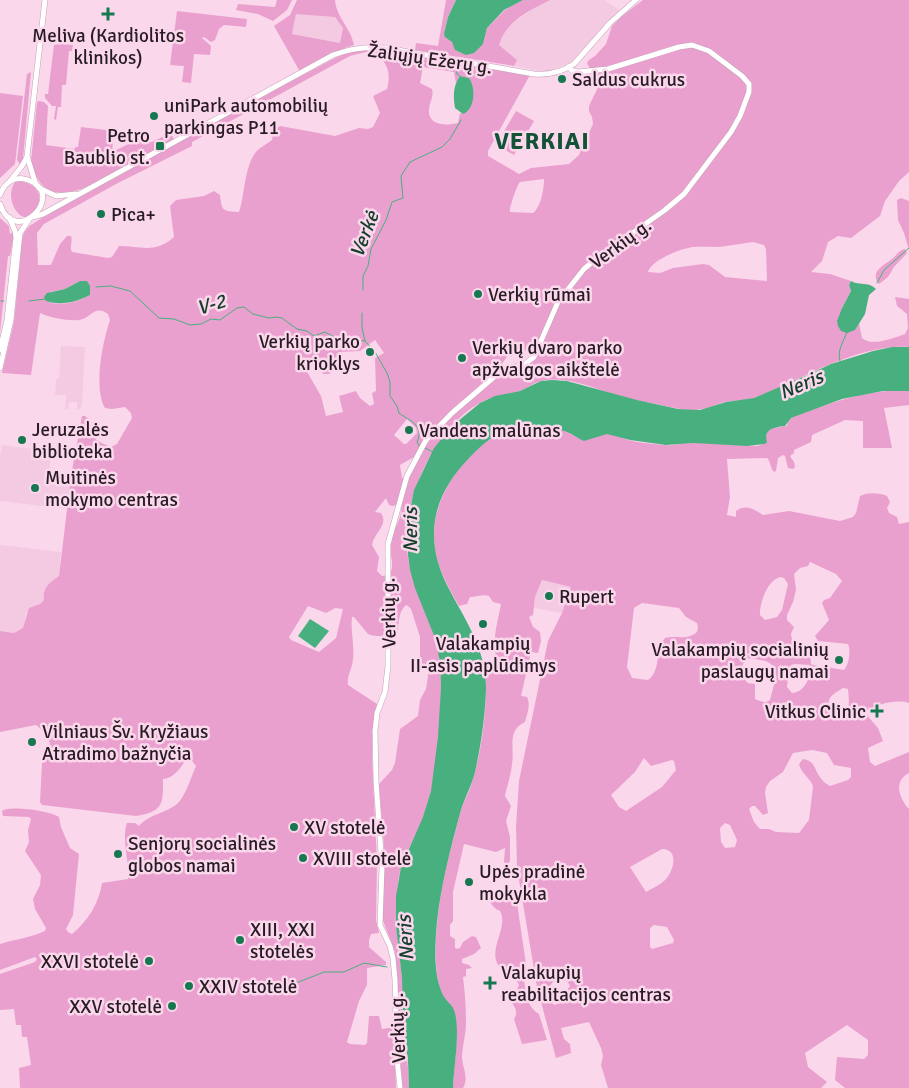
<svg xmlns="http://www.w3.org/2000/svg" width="909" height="1088" font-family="Signika,sans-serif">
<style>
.built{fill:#f4cae3}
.green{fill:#eaa0ce;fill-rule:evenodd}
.water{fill:#48b07e}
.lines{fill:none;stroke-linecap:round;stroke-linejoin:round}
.stream{stroke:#48b07e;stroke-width:1}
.secondary-casing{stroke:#c3a1b5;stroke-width:6}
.secondary{stroke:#fff;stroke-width:5}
.poi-dot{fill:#167850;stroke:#fbd7ec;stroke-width:2}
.labels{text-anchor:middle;stroke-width:5;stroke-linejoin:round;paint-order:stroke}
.poi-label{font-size:19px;fill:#281c24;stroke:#fbd7ec;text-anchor:start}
.street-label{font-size:19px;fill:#281c24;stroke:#fbd7ec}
.water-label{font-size:20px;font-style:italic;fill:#123e2a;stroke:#fbd7ec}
.district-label{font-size:24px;font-weight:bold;letter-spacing:1px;fill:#125337;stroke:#fbd7ec}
</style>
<rect width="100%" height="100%" fill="#fbd7ec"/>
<g class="built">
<polygon points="550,0 605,0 619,10 573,60 567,64 545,72 514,66 516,63 515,58 507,54 499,45 501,39 509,26 540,4"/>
<polygon points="296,13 335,17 343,28 340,43 292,34"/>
<polygon points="61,346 85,347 82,406 79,410 77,410 77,402 69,402 68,409 65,409 66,395 55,395 56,379 59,379"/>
<polygon points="2,445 41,450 41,453 51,454 49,474 71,476 68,509 0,501 0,456"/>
<polygon points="0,545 61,552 59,576 51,581 44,600 40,604 26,613 24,628 14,633 0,631"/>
<polygon points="542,580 571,587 562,613 534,608 535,597"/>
</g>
<g class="green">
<polygon points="277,0 292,0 287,10 273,21 258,14 236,10 238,4 275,7"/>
<path d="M297,0H335C336,17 351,28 354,45L345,48L303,70H299L274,26L290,15ZM296,14L335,17L343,28L340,43L292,34Z"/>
<path d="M446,0H456L448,17L445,30L457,51L463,53L477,48L483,44L487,28L505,10L515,4L523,0H550C529,11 506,21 499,45L517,60L514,66L415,50L416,43L438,46Z"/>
<path d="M643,0H909V172L899,181L885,201L880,216L851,238L838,236L828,242L822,261L811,272L830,274L851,281L849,285L851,291L842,308L855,330L859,323L862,338C872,347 893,338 905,334L908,328L907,314L897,306L895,297L909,299V347C856,344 802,380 754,398C744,401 735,400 725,402C717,404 710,408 702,409C687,412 671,407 656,404C642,401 629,399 616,395C593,388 566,375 541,381C533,383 528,388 520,391C509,394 497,395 486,400C445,418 415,475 408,518C404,541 408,567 416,588C422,605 430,620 435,637C440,652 440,668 441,684C441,724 438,774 425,812C417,836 401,857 398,883C394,915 399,945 402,977C403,992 402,1008 403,1024C405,1045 409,1066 409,1088H402L395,952L382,918L385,860L379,784L392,770L395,763L400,729L418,716L420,700L426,689L428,676V671L422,663L420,657V637L411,609L408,606L406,605C399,611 399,620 398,629C391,636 378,638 368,634L354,617H352C350,633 356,649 352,665C350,673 347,677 348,685L377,704L374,719L372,756L377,863L376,920L379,933L371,934L369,940V947L386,962V965L367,968V985L359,1001L347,1042L350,1044L365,1045L367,1043L369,1016H379L382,1029L394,1027L396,1088H20L19,1068L31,1065L27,1037H22L21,1025H16L14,1009L0,1010V974L35,962L37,959L35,957L0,970V944C16,939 30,938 45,931L46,928L35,909L33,899L40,885L41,875L25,851L29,842L28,830L31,819L29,817L3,816L2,811C10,805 51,811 59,817L61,827L70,848L79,854L73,915L66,929L68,932L72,934C88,921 99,903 102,883L128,879C130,861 121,840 127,823H135L139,826C149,814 168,813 179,802C186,794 192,775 196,766L188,756C182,766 175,778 163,779C163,803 164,812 136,816L42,805L40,802L42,763L45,762L46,749L50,743L45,735L47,734L36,725L0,732V631L14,633L23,628L29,608L40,604L44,600C42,588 50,582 59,576L71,476L82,416H85L91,421C92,440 95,440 111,447L117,444L132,418L131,413L125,407L112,409L105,408C93,387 103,341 110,320L108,314C94,304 91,319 79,320C67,321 51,318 40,313L31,375L2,373L14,322L22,240C24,228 31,225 40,219L261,97L341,55L361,49L384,50L530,75L488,151V156L519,174L531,168L569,164L579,155L593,124L592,117L589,111V106L600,83L599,78L592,73L587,63L589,60L595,56L606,44L612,26L621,17ZM366,52L379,54C388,67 391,73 387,89L373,96L380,113L373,127L368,129L359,128L335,136L280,126L274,130L272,140C268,143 263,146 259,149C244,161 245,196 239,212C222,211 222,211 220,195L214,191L204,196L176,200L170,206L174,237C155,254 141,246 119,246L112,257L108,258L72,252C69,247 73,242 71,236H67L60,244L51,265H38L37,233L44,224L116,184L192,146V142L350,56ZM423,67L454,72L456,83L460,76L469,78L463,114L460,113L458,123C447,126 427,126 429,109C430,101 434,97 432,89L420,83ZM544,179C544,189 541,207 533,213L510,212C509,208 517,185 520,182ZM753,242L764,245L766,249L767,281L725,277L709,265L703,264L673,268L660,273L648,272C651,260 682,248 694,247C705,246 715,248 726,246C735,245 744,243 753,242ZM80,281L90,295C75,302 69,305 51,303L50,292L65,289ZM375,340L384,353L375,358L376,391L372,393L374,404L370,406L360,398L356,391L339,396L343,412L326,416L321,396L306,370L314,363L323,374H329L339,367L337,355L339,352L360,351ZM514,346L519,347L536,356C532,359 529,364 524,366C516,370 507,371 499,376C464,399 424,437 410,477L402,478L400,465L414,457L423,441L450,412L500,367ZM407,419L416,428L417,433L406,444H404L394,435ZM386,498L389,505L393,506L401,503C404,517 392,530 390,544C389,555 396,565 389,575L382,576L377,571L379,557L372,545C374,532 389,526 381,513L375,512ZM308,606L326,613L335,608L343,609L336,638L319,652L291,640L289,637Z"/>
<polygon points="177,11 247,19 246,27 224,25 219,29 215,40 211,42 204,37 202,38 211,46 210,55 194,54 191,83 182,82 184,66 170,65"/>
<polygon points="61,44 73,45 72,51 69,51 66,85 62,85 61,107 58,107 56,120 54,119 56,106 52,106 45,98 45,94 48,94 54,45"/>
<polygon points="31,72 23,159 20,164 17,160 27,74"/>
<polygon points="0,93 23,96 15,164 0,178"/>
<path d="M39,101L44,102L48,106L46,145L75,149V147H78L81,127L114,131L112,152L137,140L152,142L171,133L174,140L87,187C58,198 39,195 31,161L37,102Z"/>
<polygon points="516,111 534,121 514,155 496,145"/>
<path d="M16,181C29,181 44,189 38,205C27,237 0,199 16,181Z"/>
<polygon points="901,198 909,201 909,250 904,233 898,220 897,200"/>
<polygon points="0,218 9,226 10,234 13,232 14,235 10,256 8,256 0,333"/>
<path d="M905,249L907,253L894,267L888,277L879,284C869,272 884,265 892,259C897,255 899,250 905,249Z"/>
<path d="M898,390L909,391V405L884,408L892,448H863V421L845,420L812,435L811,442L794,450V453L790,456L794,462L795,467L793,469L788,468L785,456L783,455L778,458L776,471L774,472C770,468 771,462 767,458L727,459L730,497L727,515L736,517V511C746,504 754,509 763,515L789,511L840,521L853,517L856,513L860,496C869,492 879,493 887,496L890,502L887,508L889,513L897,517L899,524L909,522V703C897,699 877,704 866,711V714L878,728L883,741L868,748L870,762L875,766L909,752V773C893,781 899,798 909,809V1088H845L835,1080L837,1057L864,1059L868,1055V1040L847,1025L805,1053L808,1067L827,1082L821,1088H608L601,1065L603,1056L601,1048L589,1022L561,1028L564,1039L570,1044L571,1053L556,1058L537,987L517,868L516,827L519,781L548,641L562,613L571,587L542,580L535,597L533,615L529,617L533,627L540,632L541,641L538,653L531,652L521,696L527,697C531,705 527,714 525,722C506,731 515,748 512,764C511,775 507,786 505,796L511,806L506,821L510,837V861L507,866L504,862L505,848L496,852L464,844L453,892V921L450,925V936L455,939V948L457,949L460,948L463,942L472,936L476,937L481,948L474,954L462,959V963L469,965L472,968L466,969V976L463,977C465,992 466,1008 466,1023C466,1035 462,1046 462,1058C463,1069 469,1078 463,1088H453C454,1065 459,1039 455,1016C453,1005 446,1003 442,994C434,974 435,947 437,926C440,888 450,851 460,814C463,802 470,791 473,779C482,749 488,704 485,673C499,666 495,649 495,636C496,626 499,615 501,604L493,602L489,596C482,594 477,597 470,597L467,604L459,606C447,585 435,564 434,539C431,492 478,430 527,424C540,423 559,428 571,434C576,436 579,440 585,440C592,440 598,434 606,434C614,433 621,438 628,440C640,443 654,444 666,445C674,446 683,443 692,443C713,443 735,445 757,446L766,443C765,427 773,428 787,426L788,420L791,418C826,404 860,392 898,390ZM810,562L836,574L842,581L830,598L824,600L822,603L829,620L815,636L818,641L848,644C851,651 849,664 844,670L813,665L811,664L810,645C804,644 799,647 793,645L791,634L794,627L787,620V615L793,602L796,590L794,574L800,568L808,566ZM780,577L784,578L788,584L782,610L777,617L765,620L760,615C759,603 768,580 780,577ZM642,603L679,608L686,617L697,623L698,627L697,632C686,641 677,635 665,638C655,649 661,672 648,680L632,678L627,667L634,608ZM751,658C757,660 767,660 771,664C780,671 772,691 770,700C765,704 760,701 755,699V684L748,683L745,680L742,666L745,660ZM795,664L809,665L811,668C809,679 805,692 792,693L787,687L789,668L791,665ZM843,688L848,689C849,702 852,715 835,714C822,701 831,695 843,688ZM812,750L827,753L834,765L851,768V777L848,780L830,786C826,784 822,781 820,777C814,770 816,761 803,759L799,764C801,774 811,778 813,787L809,820L799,833L776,832L769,829H760L754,822L749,809L752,806H755L763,815L768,813L765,793L766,787L770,781L783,772L793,753ZM644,758L651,766L672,760L674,761L676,770L662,787L626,811L619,807L611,795L635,772ZM725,823L730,825L737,840L735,847L725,848L721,842L720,828ZM662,849C679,849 674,870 666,879C661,885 652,888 646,892L630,867ZM654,925L667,927L674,940L673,943L652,949L650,947V928ZM555,980L567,981L570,986L563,995V1002L554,1005C547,999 547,986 555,980Z"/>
<path d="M505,895L516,896L527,971L523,974C526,989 525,1006 539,1014L547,1040L522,1044L514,1019C518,1013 516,1009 512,1003L519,985C514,973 502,973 497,963C490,947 507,928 501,913C499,908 499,912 495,908C493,907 490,902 488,899Z"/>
</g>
<g class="water">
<polygon points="456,0 523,0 504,10 487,28 483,44 474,53 466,55 455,50 452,42 445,37 444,34 448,17"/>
<path d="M460,76L469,78C476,88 475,109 463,114L455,108C453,96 453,86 460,76Z"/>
<path d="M80,281H87L90,286V295C76,302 62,306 46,301L44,297L47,293L65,289Z"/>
<path d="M851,281C859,286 868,281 876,289L869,295L865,314L855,330L847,333L841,331L838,326L837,321L842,308L851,291L849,285Z"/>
<path d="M892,347H909V391H883L842,399L791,418L785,426C775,427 763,429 767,442L765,444L747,446L693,443L666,445L630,440L607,434L584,441C578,439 573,434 567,432C524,419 502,424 470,457C432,496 423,538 448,587C465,620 487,650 486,690C485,717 481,746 475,772C472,785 465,797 461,810C451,846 441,885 437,922C435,945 433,972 442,993C445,1001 453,1004 455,1013C460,1035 454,1065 453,1088H409L408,1061L403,1023L402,978L396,926V896L401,867L423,817L431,791L438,737L441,687L440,662L435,638L415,588L410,570L408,555L407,526L414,490L434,448L452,426L480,403L495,396L520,391L541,381L552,380L567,381L637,400L678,409L700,410L726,402L754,398L812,373L831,364L873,351Z"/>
<polygon points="310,619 329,631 315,648 298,636"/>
</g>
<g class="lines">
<g class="stream">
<polyline points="456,65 457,74 461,77"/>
<polyline points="877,283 884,270 909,248"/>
<polyline points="96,287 111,286 130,291 159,318 174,319 190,325 201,324 211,319 220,320 237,308 244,307 253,314 269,318 277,317 282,318 297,329 307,331 314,336 325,332 336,338"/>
<polyline points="363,290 363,276 368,266 371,249 386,220 392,202 403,198 401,176 410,162 442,147 450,139 461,120"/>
<polyline points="1,301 4,301"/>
<polyline points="29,301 45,299"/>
<polyline points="362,313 362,327"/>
<path d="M362,328L365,341L375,352L387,373L390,382V396L397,406L399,413C409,421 425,424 417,442L420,447"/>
<polyline points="339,339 365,341"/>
<path d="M840,361C837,350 843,343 847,332"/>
<polyline points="425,448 433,452"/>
<polyline points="291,985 324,972 344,972 364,963 387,967"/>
</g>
<g class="secondary-casing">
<g id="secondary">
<polyline points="10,181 22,166 27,157"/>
<polyline points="36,185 27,156 45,0"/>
<polyline points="39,188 56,196 76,194"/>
<path d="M0,195C4,183 15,175 28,180C68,194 15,249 0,204"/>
<path d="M32,217L43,214L333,55C351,48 366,46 386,48L534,74C548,75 562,72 574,64L610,23L636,0"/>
<polyline points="0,350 7,320 16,237 15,231 9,217"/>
<polyline points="0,368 11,320 20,233 30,218"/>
<polyline points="400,1088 397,1059 395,980 393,958 390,946 380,925 382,867 376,781 375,731 377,713 385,692 388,666 388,544 407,476 426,440 452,413 494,377 506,369 525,364 534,357 558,302 584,269 597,258 665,210 684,194 731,132 740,116 749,92 749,84 742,76 709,51 692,45 679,47 608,69 578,72 573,71 568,67"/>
</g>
</g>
<use href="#secondary" class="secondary"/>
</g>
<g class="poi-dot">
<path d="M105.5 6.5h5v5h5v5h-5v5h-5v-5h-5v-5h5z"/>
<circle cx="562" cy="79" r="5"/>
<circle cx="154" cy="116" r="5"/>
<rect x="155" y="141" width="10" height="10" rx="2.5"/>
<circle cx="101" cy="214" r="5"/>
<circle cx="478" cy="294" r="5"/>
<circle cx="370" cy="352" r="5"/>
<circle cx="462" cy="358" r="5"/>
<circle cx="409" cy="430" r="5"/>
<circle cx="22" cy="440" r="5"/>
<circle cx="35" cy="488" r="5"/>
<circle cx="549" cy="596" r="5"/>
<circle cx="483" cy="624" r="5"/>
<circle cx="839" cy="660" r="5"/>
<path d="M874.5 703.5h5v5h5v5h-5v5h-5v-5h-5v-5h5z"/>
<circle cx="32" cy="742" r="5"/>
<circle cx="294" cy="827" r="5"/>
<circle cx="118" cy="854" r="5"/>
<circle cx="303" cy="858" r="5"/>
<circle cx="469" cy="882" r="5"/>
<circle cx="240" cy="940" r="5"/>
<circle cx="149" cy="961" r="5"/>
<path d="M487.5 975.5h5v5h5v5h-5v5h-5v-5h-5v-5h5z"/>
<circle cx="189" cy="986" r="5"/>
<circle cx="172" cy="1006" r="5"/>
</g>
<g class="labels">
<g class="poi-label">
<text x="108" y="42" text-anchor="middle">Meliva (Kardiolitos<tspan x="108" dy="22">klinikos)</tspan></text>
<text x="572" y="86">Saldus cukrus</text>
<text x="164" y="112">uniPark automobilių<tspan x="164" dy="22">parkingas P11</tspan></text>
<text x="150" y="142" text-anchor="end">Petro<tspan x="150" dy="22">Baublio st.</tspan></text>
<text x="111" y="221">Pica+</text>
<text x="488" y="301">Verkių rūmai</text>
<text x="360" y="348" text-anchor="end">Verkių parko<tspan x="360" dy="22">krioklys</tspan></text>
<text x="472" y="354">Verkių dvaro parko<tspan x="472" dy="22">apžvalgos aikštelė</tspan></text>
<text x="32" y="436">Jeruzalės<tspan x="32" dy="22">biblioteka</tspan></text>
<text x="419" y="437">Vandens malūnas</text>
<text x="45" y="484">Muitinės<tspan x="45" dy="22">mokymo centras</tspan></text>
<text x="559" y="603">Rupert</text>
<text x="483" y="650" text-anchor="middle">Valakampių<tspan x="483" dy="22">II-asis paplūdimys</tspan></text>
<text x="829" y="656" text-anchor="end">Valakampių socialinių<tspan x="829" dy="22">paslaugų namai</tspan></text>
<text x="866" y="718" text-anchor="end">Vitkus Clinic</text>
<text x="42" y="738">Vilniaus Šv. Kryžiaus<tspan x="42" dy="22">Atradimo bažnyčia</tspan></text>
<text x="304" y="834">XV stotelė</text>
<text x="128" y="850">Senjorų socialinės<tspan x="128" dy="22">globos namai</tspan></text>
<text x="313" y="865">XVIII stotelė</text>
<text x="479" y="878">Upės pradinė<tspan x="479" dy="22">mokykla</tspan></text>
<text x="250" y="936">XIII, XXI<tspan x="250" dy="22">stotelės</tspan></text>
<text x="139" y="968" text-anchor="end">XXVI stotelė</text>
<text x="501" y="979">Valakupių<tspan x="501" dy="22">reabilitacijos centras</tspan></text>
<text x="199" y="993">XXIV stotelė</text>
<text x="162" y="1013" text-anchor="end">XXV stotelė</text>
</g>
<g class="street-label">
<text transform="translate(430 58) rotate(8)" y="7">Žaliųjų Ežerų g.</text>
<text transform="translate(620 243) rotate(-36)" y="7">Verkių g.</text>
<text transform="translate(388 613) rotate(-91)" y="7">Verkių g.</text>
<text transform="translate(397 1028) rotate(-92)" y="7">Verkių g.</text>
</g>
<g class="water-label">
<text transform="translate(364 234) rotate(-69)" y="7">Verkė</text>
<text transform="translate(211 304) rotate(-17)" y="7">V-2</text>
<text transform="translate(801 384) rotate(-23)" y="7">Neris</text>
<text transform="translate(410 530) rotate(-90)" y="7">Neris</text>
<text transform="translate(405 938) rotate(-94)" y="7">Neris</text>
</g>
<g class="district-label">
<text x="542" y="149">VERKIAI</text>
</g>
</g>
</svg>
